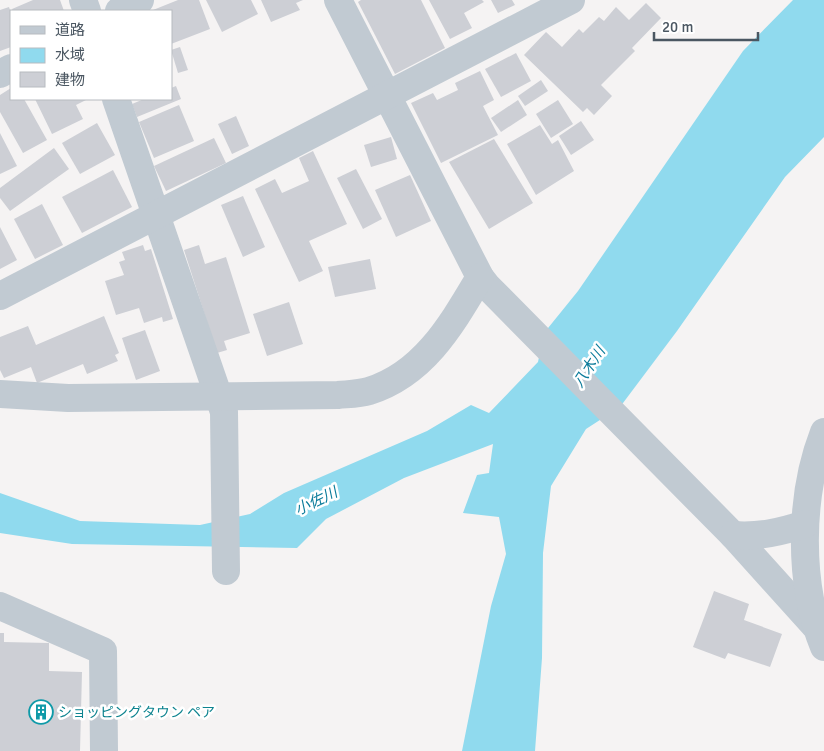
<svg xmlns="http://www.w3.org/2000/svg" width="824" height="751" font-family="Signika,'Noto Sans JP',sans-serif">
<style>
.water{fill:#90daee}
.building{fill:#cdcfd5}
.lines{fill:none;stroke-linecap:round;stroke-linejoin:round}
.minor{stroke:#c1cad2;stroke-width:28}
.labels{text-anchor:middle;stroke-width:5;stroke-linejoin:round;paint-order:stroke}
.culture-label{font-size:14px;fill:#0d838f;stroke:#fff;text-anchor:start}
.water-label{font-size:15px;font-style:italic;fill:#0c7c9b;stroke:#fff}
</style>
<rect width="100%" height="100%" fill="#f5f3f3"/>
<polygon class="water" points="793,0 824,0 824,137 785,177 677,331 620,407 586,429 551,486 543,553 542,658 535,751 462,751 491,606 506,554 499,517 463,513 477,475 489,473 493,444 404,478 326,519 297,548 72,544 0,533 0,493 80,521 200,525 250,514 284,493 427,431 471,405 489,413 538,362 544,333 578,291 743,51"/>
<g class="building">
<polygon points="33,0 60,0 64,11 13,11 12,9"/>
<polygon points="178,0 199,0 210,29 171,44 171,11 153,11 153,10"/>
<polygon points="206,0 251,0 258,14 222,32"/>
<polygon points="261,0 303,0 296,3 300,10 271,22"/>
<polygon points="361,0 421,0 445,48 395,74 358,2"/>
<polygon points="429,0 482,0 484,2 464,13 472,28 450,39"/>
<polygon points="491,0 512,0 515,5 498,13"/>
<polygon points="646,3 661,18 632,48 635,51 601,85 612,96 594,115 587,108 583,112 524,55 546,32 562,47 579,29 583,33 599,17 604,21 616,7 629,20"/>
<polygon points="9,7 11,13 11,47 0,51 0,10"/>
<polygon points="180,47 188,70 178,73 171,50"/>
<polygon points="516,53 531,81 501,97 485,69"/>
<polygon points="480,71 494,100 483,106 498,135 441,163 411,103 433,93 437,100 458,90 455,83"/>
<polygon points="541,80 548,91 525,106 518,96"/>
<polygon points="176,86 181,99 137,117 132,104 144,99 171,99 171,88"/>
<polygon points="11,88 11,99 24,99 47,140 23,153 0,112 0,95"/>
<polygon points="35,99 88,99 76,105 83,119 52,134"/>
<polygon points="518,100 527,115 501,132 491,118"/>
<polygon points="558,100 573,124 551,138 536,114"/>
<polygon points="179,105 194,141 154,158 139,122"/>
<polygon points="236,116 249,146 232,154 218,124"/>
<polygon points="581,121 594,140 571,155 559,136"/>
<polygon points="97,123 115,155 80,174 62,143"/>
<polygon points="540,125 552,144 558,140 574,171 536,195 507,144"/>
<polygon points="0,133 17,166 0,174"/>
<polygon points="391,137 397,159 371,167 364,145"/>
<polygon points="214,138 226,163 166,191 154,166"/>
<polygon points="494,139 533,203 489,229 449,162"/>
<polygon points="54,148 69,169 10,211 0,198 0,188"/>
<polygon points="313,151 347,224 309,241 323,271 299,282 255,189 275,179 282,193 309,181 299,158"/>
<polygon points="356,169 382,219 363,229 337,178"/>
<polygon points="113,170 132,207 82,233 62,197"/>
<polygon points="410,175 431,221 396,237 375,190"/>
<polygon points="243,196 265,247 243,257 221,205"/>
<polygon points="42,204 63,245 35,259 14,219"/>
<polygon points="0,227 17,260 0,269"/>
<polygon points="143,245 145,251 151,249 173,319 163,322 162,317 144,323 139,308 116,315 105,281 124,275 119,262 125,260 122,252"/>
<polygon points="199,245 205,264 226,257 250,333 224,341 227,350 217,353 184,250"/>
<polygon points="370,259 376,289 335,297 328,267"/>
<polygon points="289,302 303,344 267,356 253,314"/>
<polygon points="104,316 119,353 115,355 118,361 87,374 83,364 37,383 31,367 4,378 0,370 0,337 28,326 36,345"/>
<polygon points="145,330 160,371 136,380 122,338"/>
<polygon points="714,591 749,604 744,620 782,634 770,667 728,653 725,659 693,647"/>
<polygon points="0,633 4,633 4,642 49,643 49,671 82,672 80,751 0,751"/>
</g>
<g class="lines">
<g class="minor">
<polyline points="83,0 87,11"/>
<polyline points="338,0 480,277 487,286 733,535 815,626"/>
<polyline points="119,11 140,0"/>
<polyline points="0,74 11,68"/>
<polyline points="116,99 224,412 226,571"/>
<polyline points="0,296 571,0"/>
<path d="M0,394L68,398L338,395C348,394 359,394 369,391C424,374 452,324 480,277"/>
<path d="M824,432C799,496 798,584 824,647"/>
<path d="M733,535C759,537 781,532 805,524"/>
<polyline points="0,606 103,651 104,751"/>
</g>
</g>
<defs>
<g id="building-ring" transform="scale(1.25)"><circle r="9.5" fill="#fff" stroke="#0f9aa8" stroke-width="1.5"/><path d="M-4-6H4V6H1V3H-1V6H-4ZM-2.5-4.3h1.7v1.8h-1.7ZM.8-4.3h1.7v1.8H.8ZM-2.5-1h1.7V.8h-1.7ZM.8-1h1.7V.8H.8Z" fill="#0f9aa8"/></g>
</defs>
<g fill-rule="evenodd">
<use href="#building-ring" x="41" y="712"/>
</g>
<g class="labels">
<g class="culture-label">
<text x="58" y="717">ショッピングタウン ペア</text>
</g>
<g class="water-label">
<text transform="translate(589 367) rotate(-57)" y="5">八木川</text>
<text transform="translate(316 501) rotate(-26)" y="5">小佐川</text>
</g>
</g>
<rect x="10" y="10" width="162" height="90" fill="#ffffff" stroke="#b7bbc0"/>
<rect x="20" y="26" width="25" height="8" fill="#c1cad2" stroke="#b7bbc0"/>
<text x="55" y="35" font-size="15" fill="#4a5661">道路</text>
<rect x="20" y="48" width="25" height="15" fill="#90daee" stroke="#b7bbc0"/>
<text x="55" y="60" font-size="15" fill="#4a5661">水域</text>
<rect x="20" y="72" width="25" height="15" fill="#cdcfd5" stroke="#b7bbc0"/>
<text x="55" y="85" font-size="15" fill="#4a5661">建物</text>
<path d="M654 32v8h104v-8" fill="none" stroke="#4a5661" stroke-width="2.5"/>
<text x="662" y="32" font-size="15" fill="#4a5661" stroke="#ffffff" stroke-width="4" paint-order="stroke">20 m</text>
</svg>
